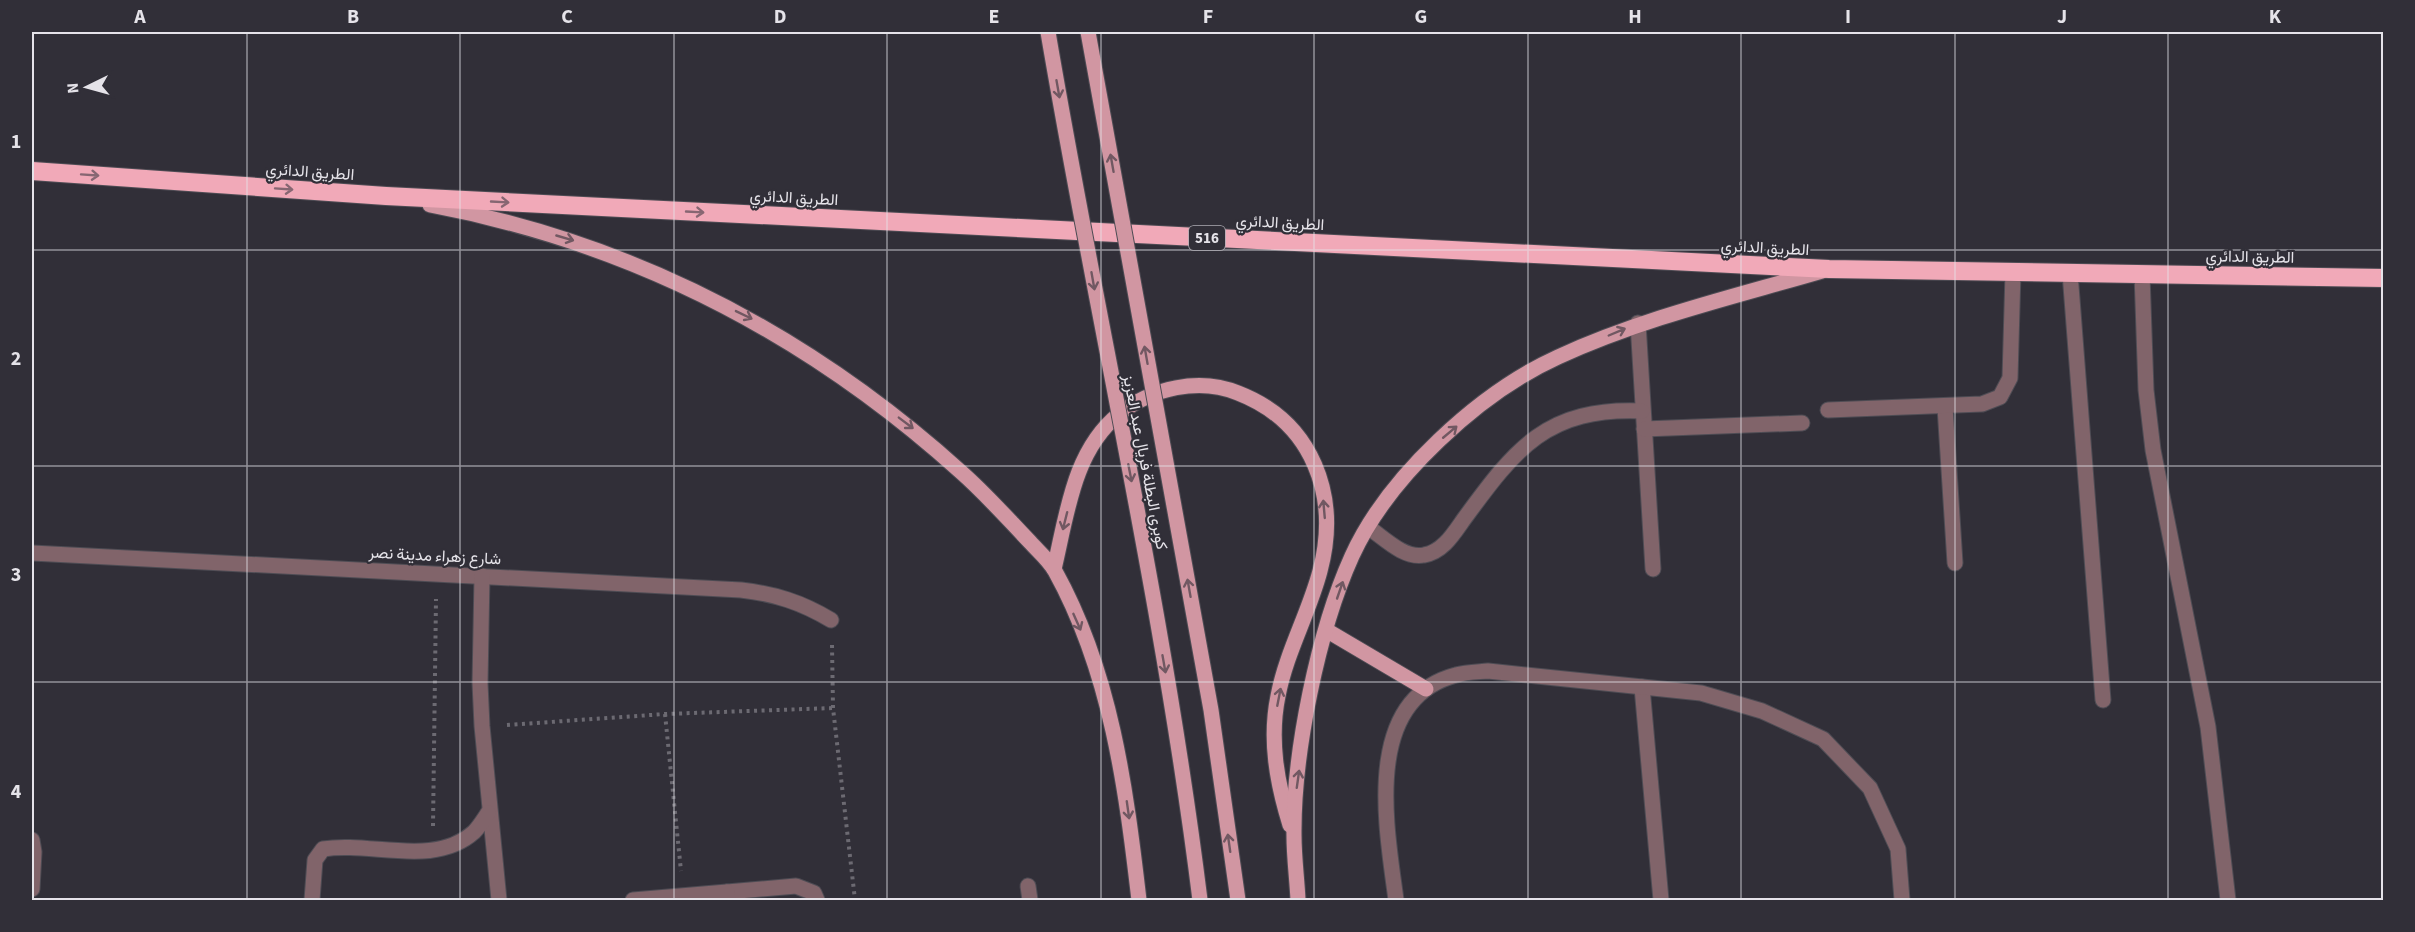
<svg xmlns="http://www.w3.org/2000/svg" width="2415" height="932" font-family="'Source Sans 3',Vazirmatn,sans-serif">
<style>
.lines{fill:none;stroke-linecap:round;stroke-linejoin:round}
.minor-casing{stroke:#4e4c54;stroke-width:17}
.major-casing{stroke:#4e4c54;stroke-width:17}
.highway-casing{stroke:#4e4c54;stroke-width:20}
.path{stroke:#6c6a72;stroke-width:4;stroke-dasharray:3 4.5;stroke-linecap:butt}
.minor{stroke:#81646a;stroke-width:15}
.major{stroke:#d196a2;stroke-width:15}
.highway{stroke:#f1a9b8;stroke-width:18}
.major-bridge-casing{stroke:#4e4c54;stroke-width:17;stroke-linecap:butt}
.major-bridge{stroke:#d196a2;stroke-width:15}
.oneway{stroke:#715862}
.oneway2{stroke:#876672}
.grid{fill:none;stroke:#e5e3e9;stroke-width:1.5;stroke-opacity:0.55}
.labels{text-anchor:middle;stroke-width:4.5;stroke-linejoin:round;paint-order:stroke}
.shield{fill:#312f38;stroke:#afadb4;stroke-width:1.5}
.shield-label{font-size:15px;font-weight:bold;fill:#e5e3e9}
.street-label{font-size:16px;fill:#e5e3e9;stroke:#312f38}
.neatline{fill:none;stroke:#e5e3e9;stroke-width:2}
.grid-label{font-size:20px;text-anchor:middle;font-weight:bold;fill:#e5e3e9}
</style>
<rect width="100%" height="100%" fill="#312f38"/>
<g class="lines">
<g class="minor-casing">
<g id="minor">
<polyline points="2070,273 2103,700"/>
<polyline points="2142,274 2146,390 2153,450 2208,727 2228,900"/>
<polyline points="1638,323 1653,569"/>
<polyline points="1945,407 1955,563"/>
<polyline points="1828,410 1982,404 2000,397 2010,378 2013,272"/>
<polyline points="1644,429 1802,423"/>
<path d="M1368,527C1384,538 1404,559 1424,555C1443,552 1454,533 1464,519C1516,448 1547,407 1642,411"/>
<path d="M32,553L741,590C775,594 801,602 831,620"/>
<polyline points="482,576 480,683 482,726 499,900"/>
<polyline points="1642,687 1661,900"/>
<polyline points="32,840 34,852 32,889"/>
<polyline points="1028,886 1030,900"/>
<polyline points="727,892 796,886 814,893 817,900"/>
<path d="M312,900L315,860L323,849C371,841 434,868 474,832C479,827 484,819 488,813"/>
<polyline points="633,900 727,892 728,900"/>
<path d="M1396,900C1387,830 1361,700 1456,675C1466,672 1477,672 1488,671L1701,693L1762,711L1823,739L1870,788L1898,849L1902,900"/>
</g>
</g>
<g class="major-casing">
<g id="major">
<path d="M430,205C633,243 808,334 961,472C986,494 1007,518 1030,542C1038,551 1049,560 1055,571C1111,672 1126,788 1139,900"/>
<path d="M1054,569C1067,515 1073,451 1119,414C1152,388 1199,377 1238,393C1313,422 1340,496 1320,571C1309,613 1286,653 1278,696C1269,740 1277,783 1290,825"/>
<polyline points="1326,630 1426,689"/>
<path d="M1298,900C1297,879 1294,857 1294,836C1293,754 1318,631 1352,556C1388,477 1479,393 1558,357C1643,318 1733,297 1822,271"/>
</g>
</g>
<g class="highway-casing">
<polyline id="highway" points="32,171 386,196 1829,269 2384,278"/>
</g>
<g class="path">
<polyline points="832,645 833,708 855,900"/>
<polyline points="665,714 681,871"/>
<polyline points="507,725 665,714 833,708"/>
<polyline points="433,826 436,599"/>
</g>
<use href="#minor" class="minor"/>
<use href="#major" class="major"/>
<use href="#highway" class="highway"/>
<g class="major-bridge-casing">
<g id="major-bridge">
<path d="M1048,32C1097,321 1164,609 1200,900"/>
<polyline points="1088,32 1211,710 1238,900"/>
</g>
</g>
<use href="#major-bridge" class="major-bridge"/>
</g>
<defs><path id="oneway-shaft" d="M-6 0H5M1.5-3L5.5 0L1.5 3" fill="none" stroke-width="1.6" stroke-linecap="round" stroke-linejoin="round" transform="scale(1.5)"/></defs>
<g class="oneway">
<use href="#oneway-shaft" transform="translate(1058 89) rotate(80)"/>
<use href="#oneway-shaft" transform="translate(1112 163) rotate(-100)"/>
<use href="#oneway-shaft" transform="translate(565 238) rotate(16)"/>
<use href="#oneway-shaft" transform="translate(1093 281) rotate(80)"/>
<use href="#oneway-shaft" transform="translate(744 315) rotate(26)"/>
<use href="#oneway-shaft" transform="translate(1617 332) rotate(-23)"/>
<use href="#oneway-shaft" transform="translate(1146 355) rotate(-100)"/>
<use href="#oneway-shaft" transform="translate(906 423) rotate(37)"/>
<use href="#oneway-shaft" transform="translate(1450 432) rotate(-40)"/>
<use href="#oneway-shaft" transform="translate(1130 473) rotate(79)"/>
<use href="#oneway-shaft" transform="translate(1324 509) rotate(-95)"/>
<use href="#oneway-shaft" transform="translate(1065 521) rotate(104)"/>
<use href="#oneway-shaft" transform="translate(1189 588) rotate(-100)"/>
<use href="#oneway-shaft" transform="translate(1340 590) rotate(-71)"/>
<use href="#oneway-shaft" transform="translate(1077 622) rotate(66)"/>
<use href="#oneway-shaft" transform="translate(1164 664) rotate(80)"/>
<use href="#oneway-shaft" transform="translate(1279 697) rotate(-79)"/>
<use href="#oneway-shaft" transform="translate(1298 779) rotate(-82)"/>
<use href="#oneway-shaft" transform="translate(1128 810) rotate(82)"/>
<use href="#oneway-shaft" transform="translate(1229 843) rotate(-98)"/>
</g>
<g class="oneway2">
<use href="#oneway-shaft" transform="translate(90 175) rotate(4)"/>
<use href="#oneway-shaft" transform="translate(284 189) rotate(4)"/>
<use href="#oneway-shaft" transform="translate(500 202) rotate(3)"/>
<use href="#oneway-shaft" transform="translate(695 212) rotate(3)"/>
</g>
<path class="grid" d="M247,32V900M460,32V900M674,32V900M887,32V900M1101,32V900M1314,32V900M1528,32V900M1741,32V900M1955,32V900M2168,32V900M32,250H2384M32,466H2384M32,682H2384"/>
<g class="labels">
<rect class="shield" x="1189" y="226" width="36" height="24" rx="4.5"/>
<g class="shield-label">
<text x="1207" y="243">516</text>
</g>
<g class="street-label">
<text transform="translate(310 171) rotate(4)" y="6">الطريق الدائري</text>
<text transform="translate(794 197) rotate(3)" y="6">الطريق الدائري</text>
<text transform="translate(1280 222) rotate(3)" y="6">الطريق الدائري</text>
<text transform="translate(1765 247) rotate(3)" y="6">الطريق الدائري</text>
<text transform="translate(2250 256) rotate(1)" y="6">الطريق الدائري</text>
<text transform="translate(1146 462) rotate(79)" y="6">كوبرى البطلة فريال عبد العزيز</text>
<text transform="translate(435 555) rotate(3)" y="6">شارع زهراء مدينة نصر</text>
</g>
</g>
<rect width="2415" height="932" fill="none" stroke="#312f38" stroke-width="66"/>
<g transform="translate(87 87) rotate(265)" stroke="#312f38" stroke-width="4.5" paint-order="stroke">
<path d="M0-4.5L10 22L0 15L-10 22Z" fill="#e5e3e9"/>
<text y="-9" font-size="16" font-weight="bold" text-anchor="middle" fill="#e5e3e9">N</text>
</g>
<rect x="33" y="33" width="2349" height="866" class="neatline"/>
<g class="grid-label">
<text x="140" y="23">A</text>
<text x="353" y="23">B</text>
<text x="567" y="23">C</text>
<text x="780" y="23">D</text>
<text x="994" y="23">E</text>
<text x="1208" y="23">F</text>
<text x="1421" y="23">G</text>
<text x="1635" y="23">H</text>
<text x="1848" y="23">I</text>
<text x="2062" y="23">J</text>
<text x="2275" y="23">K</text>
<text x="16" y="148">1</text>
<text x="16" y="365">2</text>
<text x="16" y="581">3</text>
<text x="16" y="798">4</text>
</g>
</svg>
